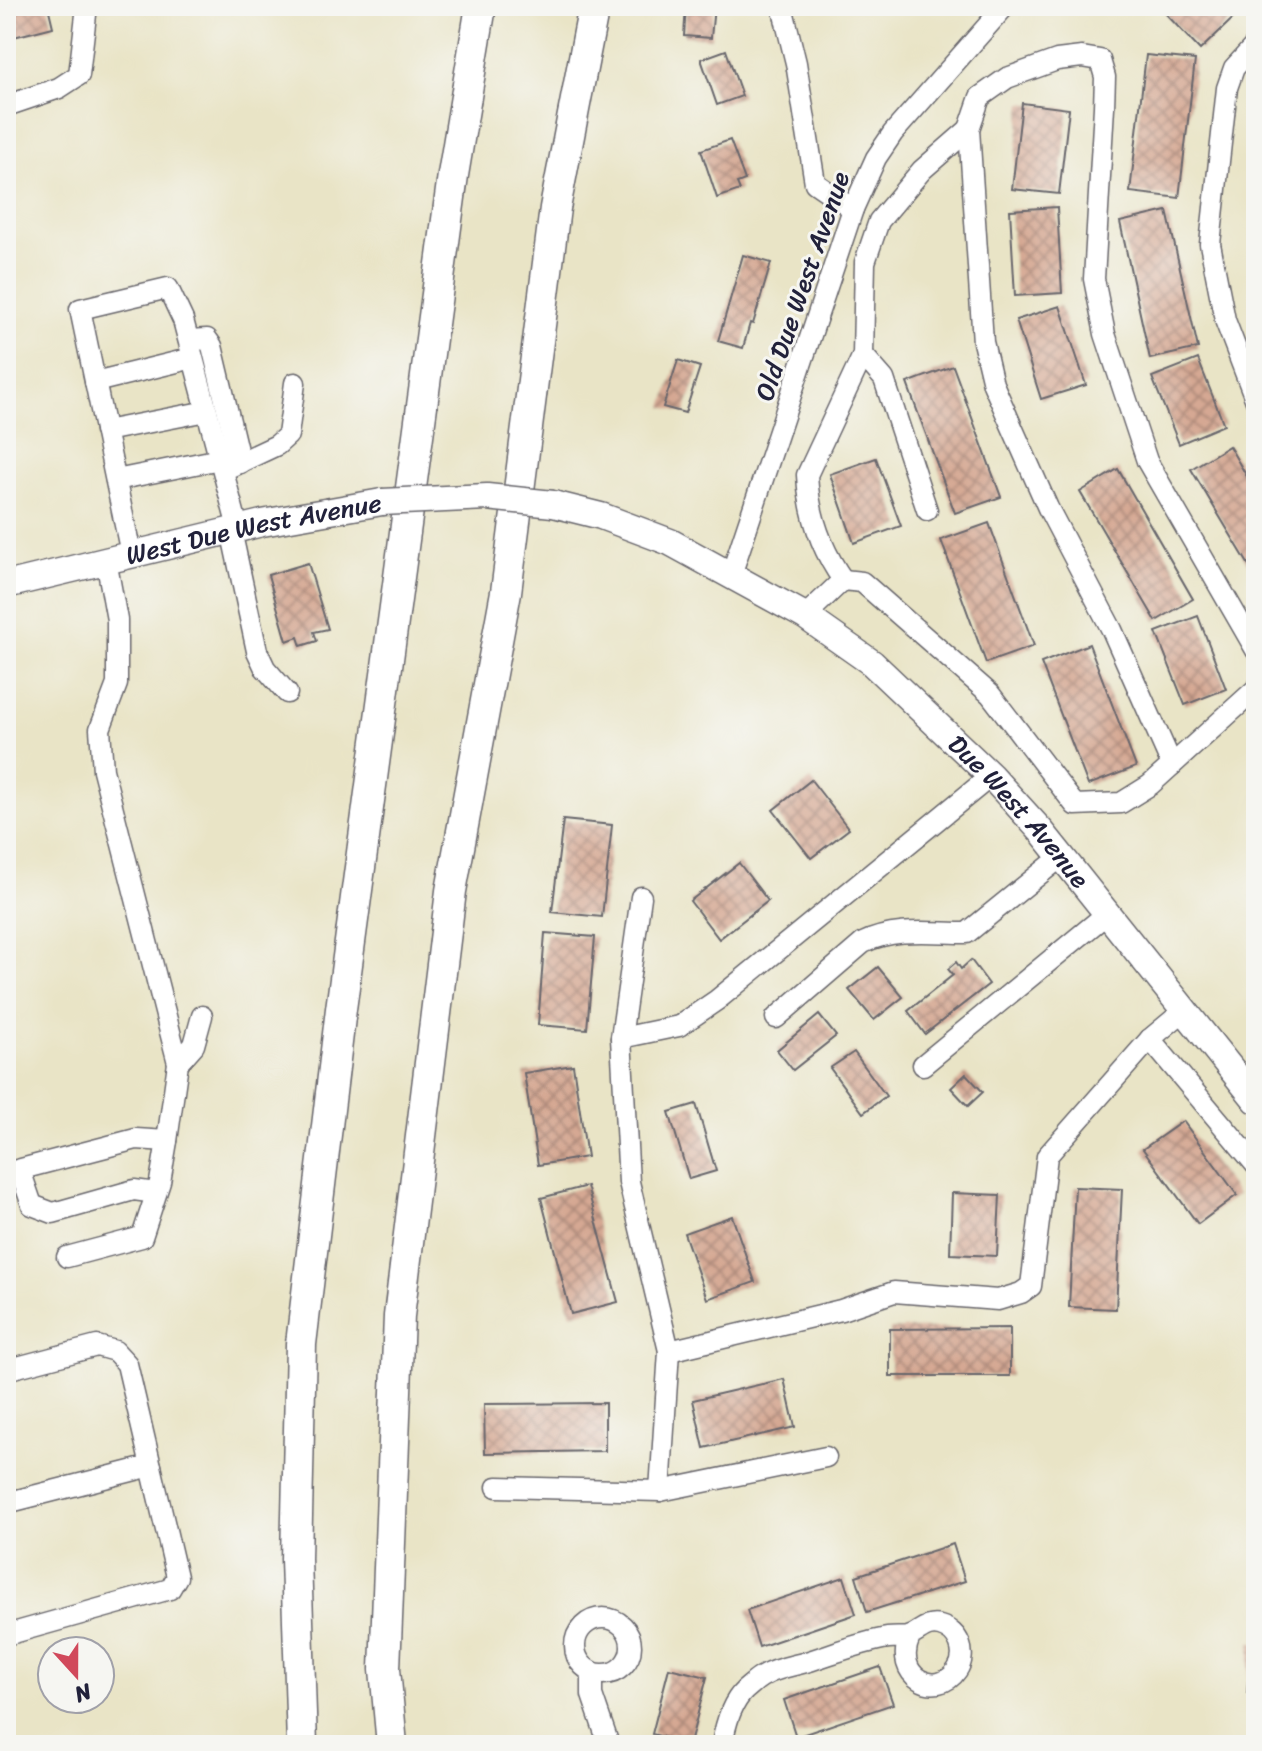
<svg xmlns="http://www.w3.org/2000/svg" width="1262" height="1751" font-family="Sriracha,sans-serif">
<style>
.building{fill:url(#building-cross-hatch)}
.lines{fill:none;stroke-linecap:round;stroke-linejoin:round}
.minor-casing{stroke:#68666c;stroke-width:23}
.major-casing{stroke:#68666c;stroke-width:29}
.highway-casing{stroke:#68666c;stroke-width:33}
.minor{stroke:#fff;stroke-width:20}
.major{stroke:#fff;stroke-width:26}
.highway{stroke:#fff;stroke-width:30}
.major-bridge-casing{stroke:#68666c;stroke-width:29;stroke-linecap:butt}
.major-bridge{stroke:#fff;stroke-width:26}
.labels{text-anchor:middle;stroke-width:6;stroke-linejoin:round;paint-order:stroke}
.street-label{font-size:26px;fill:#22223b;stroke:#f6f6f2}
</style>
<defs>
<pattern id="building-cross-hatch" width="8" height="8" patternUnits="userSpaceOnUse" patternTransform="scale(2)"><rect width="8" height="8" fill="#d5a893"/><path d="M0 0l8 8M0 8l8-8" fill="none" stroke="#ac8879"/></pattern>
</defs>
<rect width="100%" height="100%" fill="#f6f6f2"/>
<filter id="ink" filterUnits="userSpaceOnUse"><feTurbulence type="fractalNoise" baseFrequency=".0125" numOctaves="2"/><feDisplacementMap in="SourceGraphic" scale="16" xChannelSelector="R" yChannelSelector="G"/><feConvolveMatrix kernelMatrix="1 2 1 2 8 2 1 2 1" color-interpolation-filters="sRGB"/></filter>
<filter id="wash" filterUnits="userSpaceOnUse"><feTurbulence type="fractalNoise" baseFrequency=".006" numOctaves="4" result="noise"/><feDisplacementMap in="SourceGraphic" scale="32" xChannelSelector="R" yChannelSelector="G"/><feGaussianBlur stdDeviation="1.8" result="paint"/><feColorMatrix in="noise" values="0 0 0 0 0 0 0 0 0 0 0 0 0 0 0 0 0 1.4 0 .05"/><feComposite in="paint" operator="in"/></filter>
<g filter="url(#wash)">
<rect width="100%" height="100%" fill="#e9e4c6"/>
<g id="blocks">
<g class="building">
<polygon points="6,6 48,6 53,27 6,39"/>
<polygon points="686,6 714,6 711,38 684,36"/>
<polygon points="1175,6 1246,6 1200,50 1166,14"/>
<polygon points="726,50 742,96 717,105 701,59"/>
<polygon points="1146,55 1195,60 1179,198 1130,192"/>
<polygon points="1022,103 1069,109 1059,194 1012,189"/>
<polygon points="730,140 745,180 737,183 740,190 717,198 701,150"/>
<polygon points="1057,207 1062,293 1015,296 1010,210"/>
<polygon points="1167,211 1198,348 1150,359 1120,222"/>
<polygon points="743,255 771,263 753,324 750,323 743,348 718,341"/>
<polygon points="1060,306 1086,385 1041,399 1016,320"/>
<polygon points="1198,359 1224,425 1179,444 1152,377"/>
<polygon points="678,360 700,367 685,413 663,407"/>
<polygon points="953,366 1001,497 955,513 907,383"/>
<polygon points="1229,446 1256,492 1256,577 1191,469"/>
<polygon points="876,458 901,526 854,543 830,474"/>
<polygon points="1118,469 1193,599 1156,621 1080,492"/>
<polygon points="989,523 1034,646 986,663 941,540"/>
<polygon points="308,563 328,629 314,632 317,641 301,646 298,637 287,641 268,575"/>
<polygon points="1198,616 1226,689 1185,705 1156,632"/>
<polygon points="1089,644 1136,767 1088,785 1041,663"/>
<polygon points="811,780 849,829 811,858 773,810"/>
<polygon points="563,820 612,825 602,917 552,912"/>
<polygon points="739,863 768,901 719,939 690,901"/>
<polygon points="545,933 595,937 587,1029 538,1025"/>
<polygon points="971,960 989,984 925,1034 908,1011 953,975 948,969 956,962 961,969"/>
<polygon points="878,967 903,997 874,1020 849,990"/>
<polygon points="819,1015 836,1036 793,1070 777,1050"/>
<polygon points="854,1052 886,1096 863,1113 830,1068"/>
<polygon points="573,1065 587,1157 538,1165 524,1073"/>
<polygon points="966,1074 983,1092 968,1106 951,1088"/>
<polygon points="696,1104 716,1171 689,1179 669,1112"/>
<polygon points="1183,1121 1237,1195 1198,1224 1143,1149"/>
<polygon points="587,1186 618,1302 571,1314 541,1198"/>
<polygon points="1075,1187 1122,1189 1116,1309 1069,1307"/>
<polygon points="952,1193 1000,1195 997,1256 950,1254"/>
<polygon points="732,1216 755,1282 707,1299 684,1233"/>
<polygon points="1010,1328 1010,1376 890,1376 890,1329"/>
<polygon points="784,1379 795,1427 704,1448 693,1400"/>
<polygon points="605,1403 605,1451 485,1453 484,1404"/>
<polygon points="953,1544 965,1581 867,1612 856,1576"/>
<polygon points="844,1577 856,1614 759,1647 747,1610"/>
<polygon points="1251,1642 1256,1643 1256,1693 1247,1693"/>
<polygon points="880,1667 893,1704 796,1737 784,1700"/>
<polygon points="669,1668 707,1677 690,1744 652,1734"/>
</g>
</g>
</g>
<g filter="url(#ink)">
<use href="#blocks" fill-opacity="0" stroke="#68666c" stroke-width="2"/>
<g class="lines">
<g class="minor-casing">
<g id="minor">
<polyline points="782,6 796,63 815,183 853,209"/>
<polyline points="1256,44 1234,68 1227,88 1210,244 1225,320 1256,401"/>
<polyline points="6,106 59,88 79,75 87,6"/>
<polyline points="189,340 207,339 212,346 240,463"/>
<polyline points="863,355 884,379 927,510"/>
<polyline points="95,382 193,358"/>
<polyline points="105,431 207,411"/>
<polyline points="230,467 277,445 288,435 295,383"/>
<polyline points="116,480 220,459"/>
<polyline points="231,530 257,651 265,668 287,693"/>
<polyline points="131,554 80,309 168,288 183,320 238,528"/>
<polyline points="731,575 853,209 876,158 893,133 1005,6"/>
<path d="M843,580C821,549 809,514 807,475L863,355L865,262L879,221L922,170L969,129"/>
<polyline points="805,616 843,580 862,582 990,694 1075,805 1121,803 1150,785 1256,689"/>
<polyline points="1172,765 1112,630 1048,508 993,384 983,342 969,129 980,97 1007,78 1057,60 1082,57 1100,60 1105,77 1104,107 1094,279 1105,334 1147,461 1256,650"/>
<polyline points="991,776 717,1000 679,1026 621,1038 629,1182 669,1351 841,1310 894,1292 998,1300 1021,1293 1031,1286 1047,1156 1150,1039 1186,1009"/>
<path d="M776,1018L863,943C895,927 932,933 967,933L1062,856"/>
<polyline points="621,1038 641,897"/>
<polyline points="1150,1039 1256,1165"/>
<polyline points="178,1063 194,1045 202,1016"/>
<polyline points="923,1065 1109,912"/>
<polyline points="20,1170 32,1205 53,1213 134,1190 156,1193"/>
<polyline points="6,1173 136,1139 167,1141 178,1063 103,770 100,729 117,684 117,620 106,560"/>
<polyline points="67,1257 142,1237 160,1182 167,1141"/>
<polyline points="6,1370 97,1346 115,1351 127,1364 177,1577 170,1589 6,1635"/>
<polyline points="497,1487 660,1491 669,1351"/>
<polyline points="660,1491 826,1457"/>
<polyline points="6,1503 151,1466"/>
<circle cx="603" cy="1646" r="28"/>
<polyline points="592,1673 592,1695 609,1745"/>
<path d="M722,1745C725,1726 731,1703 745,1690C751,1685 758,1678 765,1675C777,1668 793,1666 806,1662C832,1654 861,1642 888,1638C894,1637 901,1638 907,1637C919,1634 925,1622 940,1626C959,1631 968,1654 957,1670C937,1700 892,1676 910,1637"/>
</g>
</g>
<g class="major-casing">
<g id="major">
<path id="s1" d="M553,504L601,516L670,542L805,616L872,663L991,776L1042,832L1256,1100"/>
<path id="s2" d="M6,585L262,523L382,502"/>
</g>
</g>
<g class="highway-casing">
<g id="highway">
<polyline points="302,1745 296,1559 301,1344 341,1009 453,175 481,6"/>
<polyline points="392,1745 385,1669 399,1316 451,891 506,592 555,208 594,6"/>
</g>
</g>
<use href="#minor" class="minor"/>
<use href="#major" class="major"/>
<use href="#highway" class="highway"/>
<g class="major-bridge-casing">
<polyline id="major-bridge" points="382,502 487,497 553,504"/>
</g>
<use href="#major-bridge" class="major-bridge"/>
</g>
</g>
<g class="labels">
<g class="street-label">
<text transform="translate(802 286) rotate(-71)" y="9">Old Due West Avenue</text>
<text dy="9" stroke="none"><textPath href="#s2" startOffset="254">West Due West Avenue</textPath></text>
<text dy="9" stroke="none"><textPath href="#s1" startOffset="568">Due West Avenue</textPath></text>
</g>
</g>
<rect width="1262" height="1751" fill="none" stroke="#f6f6f2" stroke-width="32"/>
<g transform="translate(76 1675) rotate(159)"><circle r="38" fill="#f6f6f2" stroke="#a1a1a9" stroke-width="2"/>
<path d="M0-6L14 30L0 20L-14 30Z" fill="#d1495b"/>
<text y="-12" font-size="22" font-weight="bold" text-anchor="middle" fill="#22223b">N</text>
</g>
</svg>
